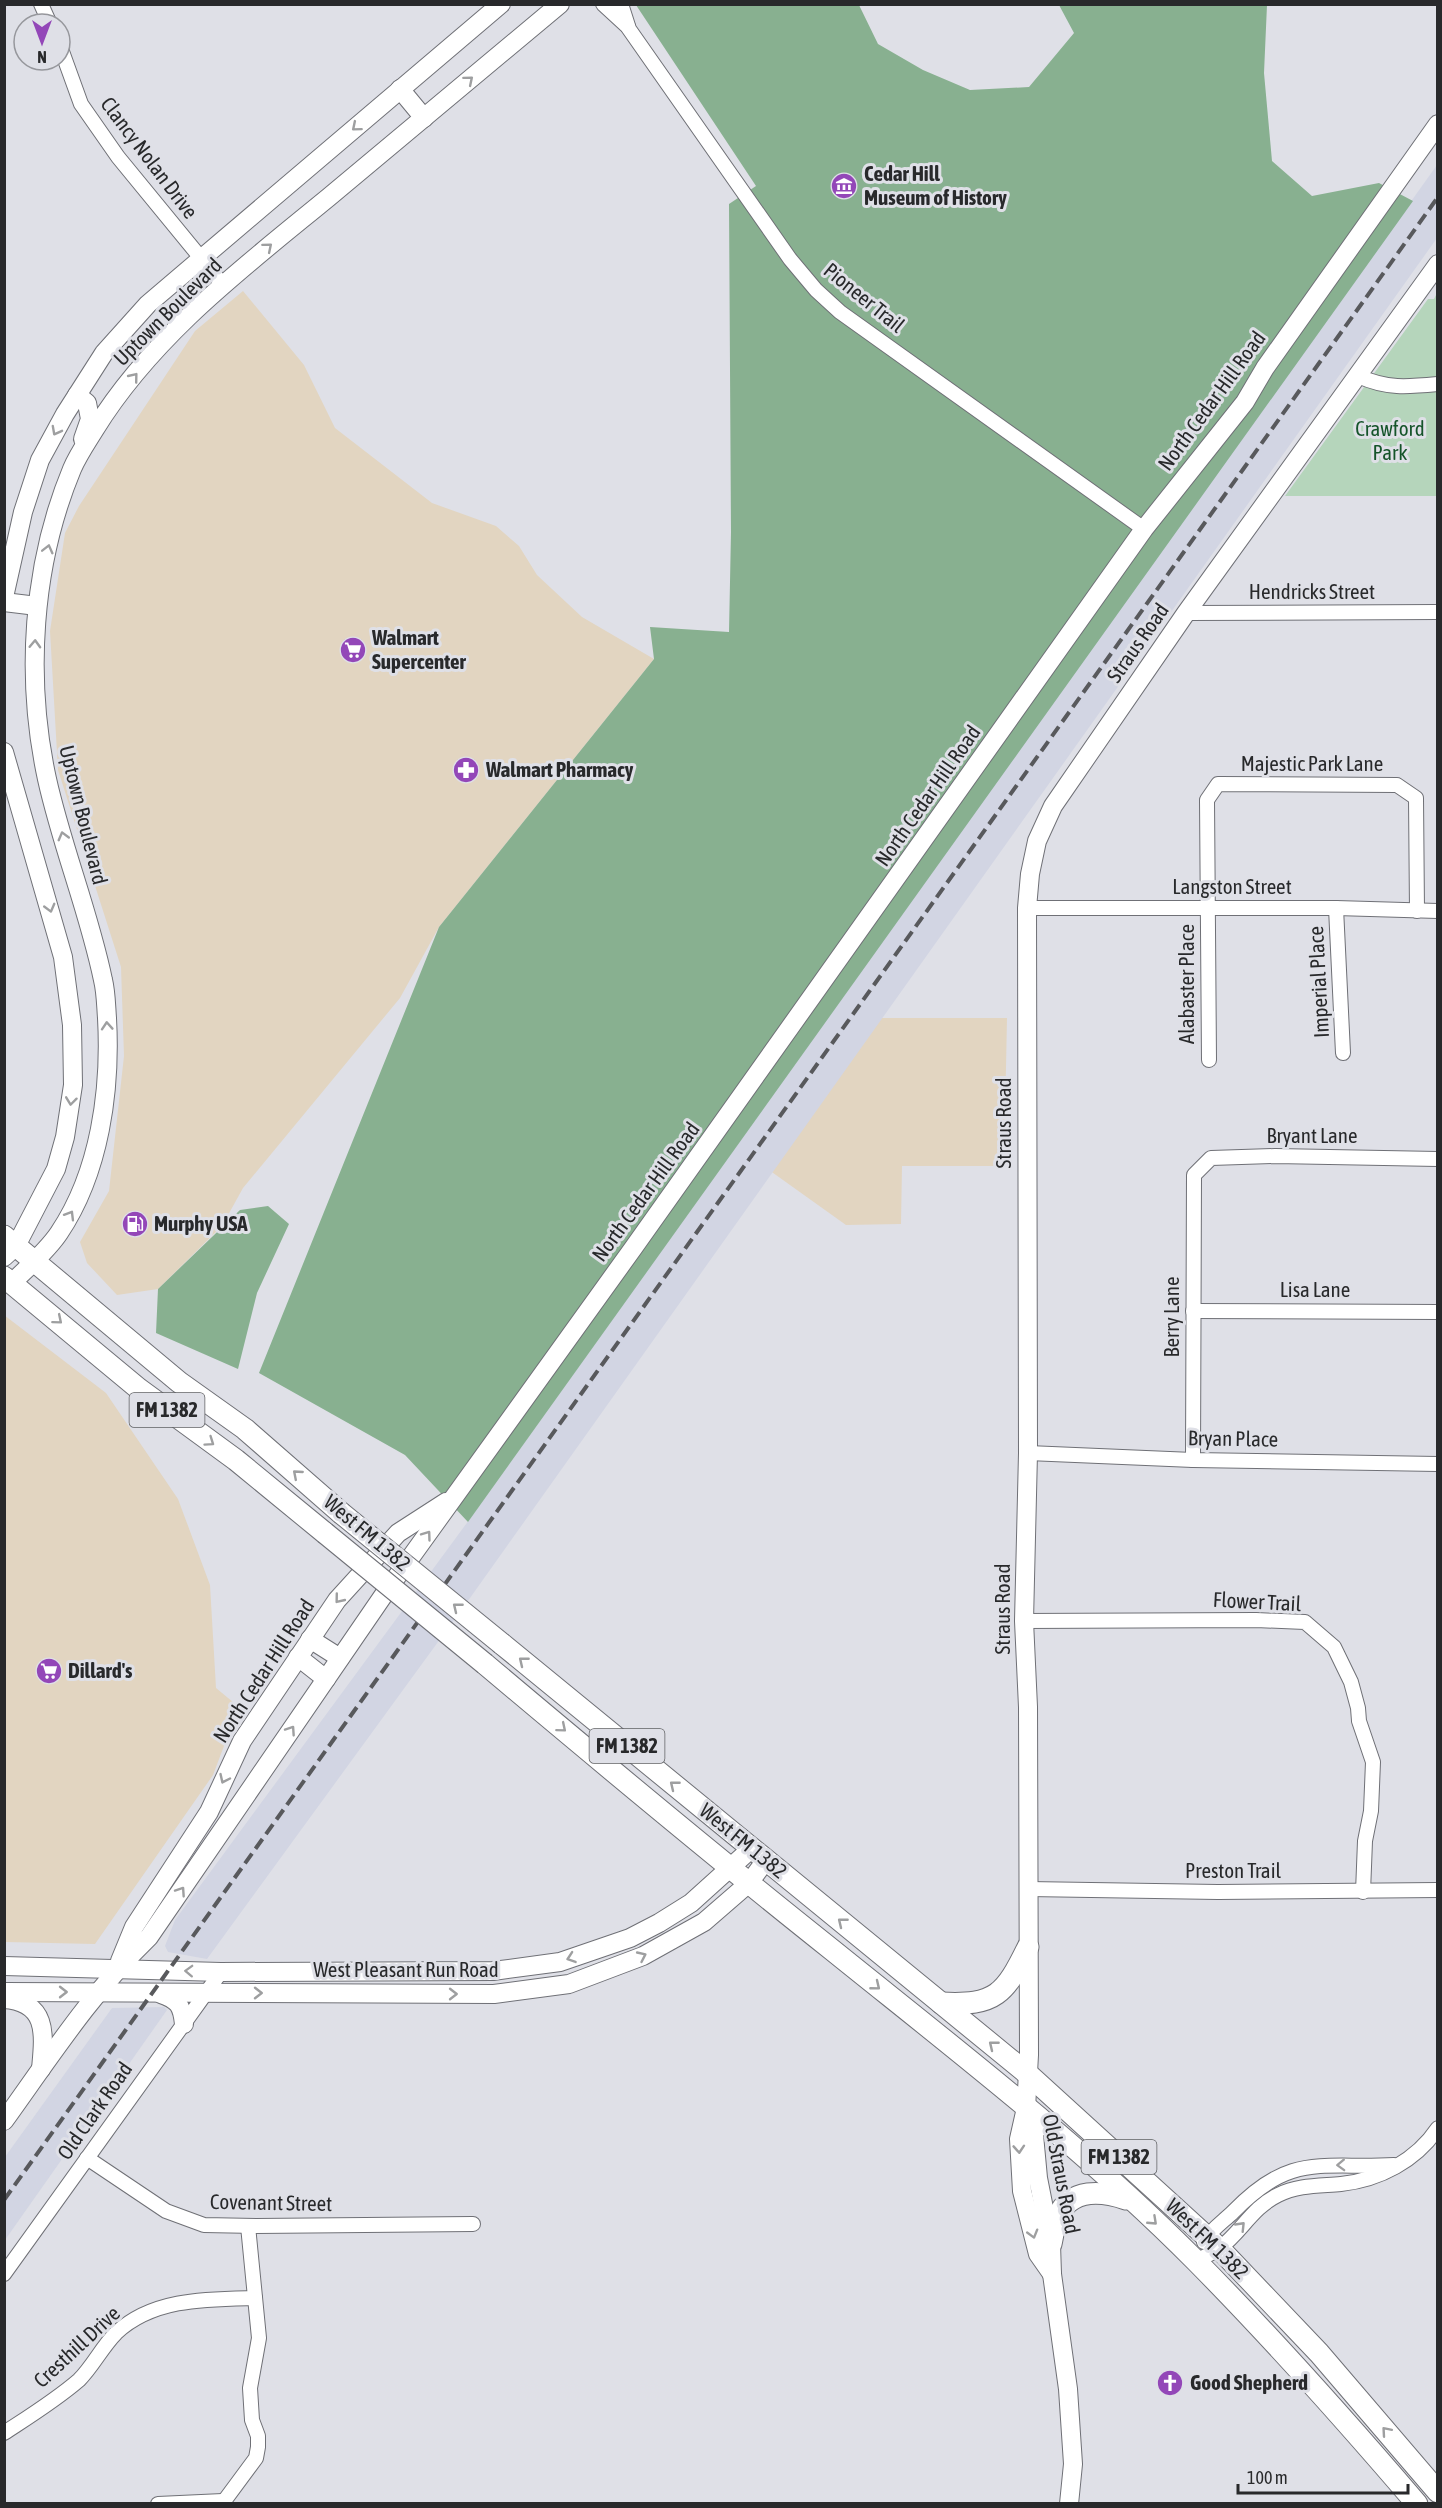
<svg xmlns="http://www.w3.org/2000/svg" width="1442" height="2508" font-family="'Asap Condensed',sans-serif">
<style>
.commercial{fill:#e2d5c1}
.built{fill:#d2d5e3}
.green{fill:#b5d5bb}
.forest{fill:#88b090}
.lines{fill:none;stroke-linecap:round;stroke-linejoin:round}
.street-casing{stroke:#6f7076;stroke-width:16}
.secondary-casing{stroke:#6f7076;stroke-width:20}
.primary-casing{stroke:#6f7076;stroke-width:23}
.street{stroke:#fff;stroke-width:14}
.secondary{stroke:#fff;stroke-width:18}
.primary{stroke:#fff;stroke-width:21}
.rail{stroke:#58595c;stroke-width:4;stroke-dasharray:12 6;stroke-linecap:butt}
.primary-bridge-casing{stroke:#6f7076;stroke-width:23;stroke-linecap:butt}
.primary-bridge{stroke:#fff;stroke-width:21}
.oneway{stroke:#9e9fa0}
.labels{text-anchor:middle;stroke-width:6;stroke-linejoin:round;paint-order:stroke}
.shield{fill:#dfe0e7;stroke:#5f6063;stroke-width:1.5}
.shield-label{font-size:20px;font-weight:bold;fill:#28292b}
.street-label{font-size:21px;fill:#28292b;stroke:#dfe0e7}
.poi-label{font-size:21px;font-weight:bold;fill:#28292b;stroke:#dfe0e7;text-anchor:start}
.park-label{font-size:21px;fill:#15542a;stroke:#dfe0e7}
</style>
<rect width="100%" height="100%" fill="#dfe0e7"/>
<g class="commercial">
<polygon points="243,291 304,365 335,428 432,503 496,526 519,546 537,575 582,617 654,659 439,927 400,998 243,1188 222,1226 158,1289 117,1295 87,1263 80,1242 109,1191 124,1056 121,967 58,770 50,631 65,533 79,506 195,331"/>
<polygon points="877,1018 1007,1018 1004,1166 902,1166 901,1224 846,1225 769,1170"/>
<polygon points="4,1315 106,1393 178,1499 210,1585 216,1688 245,1712 227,1738 213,1775 95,1944 5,1942"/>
</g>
<g class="built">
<polygon points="1437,165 1437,238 470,1598 207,1959 168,1952 165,1946 175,1920 469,1520"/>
<polygon points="164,2007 167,2010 5,2240 5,2157 112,2008"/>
</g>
<polygon class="green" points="1437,293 1437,496 1285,496 1428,299 1434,299"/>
<g class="forest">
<polygon points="636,5 859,5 878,44 923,70 970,90 1029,87 1074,33 1059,5 1267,5 1264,73 1272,161 1312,196 1379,183 1413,201 468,1522 405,1455 259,1373 439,927 654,659 650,627 729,632 731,532 729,204 756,186"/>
<polygon points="268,1206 289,1224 257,1293 238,1369 156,1333 158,1289 240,1210"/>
</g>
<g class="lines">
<g class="street-casing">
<g id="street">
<polyline points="41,4 50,24"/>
<polyline points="603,4 628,27"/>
<polyline points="621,4 629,29 790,259 816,290 840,312 1144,529"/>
<polyline points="60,46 81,104 118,157 223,285"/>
<path d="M1358,376C1387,389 1407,387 1438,384"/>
<polyline points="1186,613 1438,612"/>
<polyline points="1027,908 1336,908 1438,911"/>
<polyline points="1336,908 1343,1053"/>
<polyline points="1209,1060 1207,800 1218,784 1397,785 1416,798 1417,911"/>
<polyline points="1193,1311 1438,1312"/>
<polyline points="1028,1453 1193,1460 1438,1464"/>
<polyline points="1193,1460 1194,1175 1211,1158 1275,1156 1438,1159"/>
<polyline points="1024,1621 1256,1620 1305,1622 1334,1647 1351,1682 1358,1708 1359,1721 1373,1762 1371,1811 1365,1841 1363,1892"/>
<polyline points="1028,1889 1218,1892 1438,1890"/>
<polyline points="87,2158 166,2211 204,2225 257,2226 473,2224"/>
<path d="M1204,2242C1210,2230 1224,2221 1233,2212C1291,2152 1320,2169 1394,2165"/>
<path d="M1196,2261C1203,2257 1213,2253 1220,2248C1241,2232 1253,2207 1278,2195C1298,2185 1319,2186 1341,2184C1379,2180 1416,2161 1438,2128"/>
<polyline points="4,2274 221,1972"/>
<path d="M4,2433C30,2416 56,2400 79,2380C93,2366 102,2347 116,2333C153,2298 208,2299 255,2298"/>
<polyline points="158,2504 223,2501"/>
<polyline points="222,2504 256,2458 258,2447 258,2436 252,2420 250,2388 259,2338 248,2226"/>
</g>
</g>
<g class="secondary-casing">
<g id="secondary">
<polyline points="400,89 424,118"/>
<polyline points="77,395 87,403 90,419 83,439"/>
<polyline points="4,597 23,512 40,460 65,414 104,353 148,304 501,4"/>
<polyline points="4,602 37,606"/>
<polyline points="4,752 63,957 72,1025 73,1085 65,1137 56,1169 16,1246 4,1257"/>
<path d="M12,1283C28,1267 47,1251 59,1233C100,1172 111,1090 107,1018C106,1005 106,992 103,980C89,912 62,847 47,779C25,678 32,565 72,469C78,455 87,442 95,429C153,335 245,266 329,197C406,133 483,69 560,4"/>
<polyline points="310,1639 340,1658"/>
<polyline points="298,1657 326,1679"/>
<polyline points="120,1961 134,1927 209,1812 242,1741 337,1600 398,1533 446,1502"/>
<polyline points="4,1966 221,1972 493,1971 560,1962 630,1938 659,1923 691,1903 752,1848"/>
<polyline points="4,1992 494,1994 569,1984 643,1956 704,1922 749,1883 766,1860"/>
<path d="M161,1994C178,2000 182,2005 184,2024"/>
<path d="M4,1999C49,2002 44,2036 41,2069"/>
<polyline points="1026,2110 1034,2135 1038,2178 1051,2244 1052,2274 1068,2389 1073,2464 1069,2504"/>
<path d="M4,2121C50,2057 92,1992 149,1937L385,1593L634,1247L1144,529L1245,402L1265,368L1438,124"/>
<polyline points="1052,2274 1038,2254 1022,2191 1019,2139 1026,2108 1029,2055 1028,1707 1024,1621 1028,1453 1027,908 1030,874 1037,841 1053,806 1186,613 1438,264"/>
</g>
</g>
<g class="primary-casing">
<g id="primary">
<polyline points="4,1236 179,1382 245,1429 341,1513"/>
<polyline points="4,1277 139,1389 236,1460 325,1533"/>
<polyline points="502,1644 1029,2075 1219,2248 1319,2353 1438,2492"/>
<path d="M485,1664C599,1760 714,1856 831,1949C955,2049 1083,2147 1196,2261C1273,2339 1346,2421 1417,2504"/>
<path d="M941,2003C996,2006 1005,1994 1028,1947"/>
<path d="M1051,2244C1053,2236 1054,2224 1058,2216C1071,2188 1102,2191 1126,2199"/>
</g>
</g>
<use href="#street" class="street"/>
<use href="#secondary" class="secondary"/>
<use href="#primary" class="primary"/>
<polyline class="rail" points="4,2200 1438,197"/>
<g class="primary-bridge-casing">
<g id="primary-bridge">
<polyline points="341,1513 502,1644"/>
<polyline points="325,1533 485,1664"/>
</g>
</g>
<use href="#primary-bridge" class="primary-bridge"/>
</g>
<defs><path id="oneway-chevron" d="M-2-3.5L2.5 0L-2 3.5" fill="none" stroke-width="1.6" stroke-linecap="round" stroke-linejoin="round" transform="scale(1.5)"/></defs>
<g class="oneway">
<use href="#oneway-chevron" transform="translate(469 80) rotate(-40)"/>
<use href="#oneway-chevron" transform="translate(356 127) rotate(140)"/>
<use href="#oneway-chevron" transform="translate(268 247) rotate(-40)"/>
<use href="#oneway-chevron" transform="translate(134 377) rotate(-51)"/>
<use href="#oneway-chevron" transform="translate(56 431) rotate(118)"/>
<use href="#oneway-chevron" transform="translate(48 549) rotate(-76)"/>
<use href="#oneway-chevron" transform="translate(35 644) rotate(-88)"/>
<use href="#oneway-chevron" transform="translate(63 836) rotate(-105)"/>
<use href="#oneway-chevron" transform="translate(50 908) rotate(75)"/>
<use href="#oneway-chevron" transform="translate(107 1026) rotate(-94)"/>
<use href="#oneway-chevron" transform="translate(71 1101) rotate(97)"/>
<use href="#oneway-chevron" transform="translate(70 1215) rotate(-59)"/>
<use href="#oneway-chevron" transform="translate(58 1320) rotate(40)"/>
<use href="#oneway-chevron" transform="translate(210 1442) rotate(35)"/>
<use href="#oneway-chevron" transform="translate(297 1474) rotate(-139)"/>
<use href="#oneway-chevron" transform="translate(427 1535) rotate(-54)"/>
<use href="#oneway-chevron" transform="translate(339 1599) rotate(129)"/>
<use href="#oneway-chevron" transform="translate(457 1607) rotate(-141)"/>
<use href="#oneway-chevron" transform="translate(523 1661) rotate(-141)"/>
<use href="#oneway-chevron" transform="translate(562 1728) rotate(40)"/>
<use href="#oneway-chevron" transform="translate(291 1730) rotate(-56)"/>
<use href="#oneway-chevron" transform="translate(224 1779) rotate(115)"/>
<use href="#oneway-chevron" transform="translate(674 1785) rotate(-141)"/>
<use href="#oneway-chevron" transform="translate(181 1891) rotate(-56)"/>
<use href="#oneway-chevron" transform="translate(842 1922) rotate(-141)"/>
<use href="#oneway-chevron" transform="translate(642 1956) rotate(-25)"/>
<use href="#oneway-chevron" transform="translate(571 1958) rotate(161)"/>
<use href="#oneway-chevron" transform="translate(189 1971) rotate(-178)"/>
<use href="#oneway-chevron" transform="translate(876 1986) rotate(39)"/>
<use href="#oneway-chevron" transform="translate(63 1992)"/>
<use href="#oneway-chevron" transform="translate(258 1993)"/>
<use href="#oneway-chevron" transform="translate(453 1994)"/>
<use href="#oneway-chevron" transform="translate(993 2045) rotate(-141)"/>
<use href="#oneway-chevron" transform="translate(1019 2149) rotate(86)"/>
<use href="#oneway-chevron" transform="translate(1341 2165) rotate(178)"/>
<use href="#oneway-chevron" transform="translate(1153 2221) rotate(43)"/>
<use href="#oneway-chevron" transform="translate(1241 2226) rotate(-46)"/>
<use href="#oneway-chevron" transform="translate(1033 2234) rotate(74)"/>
<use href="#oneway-chevron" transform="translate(1386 2431) rotate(-131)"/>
</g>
<defs>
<g id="museum-disc" transform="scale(1.35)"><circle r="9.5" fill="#9347b8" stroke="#dfe0e7"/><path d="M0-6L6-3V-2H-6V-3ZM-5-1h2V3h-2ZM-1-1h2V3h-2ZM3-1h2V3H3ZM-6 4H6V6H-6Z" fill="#fff"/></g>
<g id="supermarket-disc" transform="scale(1.35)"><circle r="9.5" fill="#9347b8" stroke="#dfe0e7"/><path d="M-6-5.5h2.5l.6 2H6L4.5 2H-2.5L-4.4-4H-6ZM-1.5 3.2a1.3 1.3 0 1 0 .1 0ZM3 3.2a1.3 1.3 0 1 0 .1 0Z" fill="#fff"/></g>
<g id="pharmacy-disc" transform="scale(1.35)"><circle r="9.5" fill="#9347b8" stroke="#dfe0e7"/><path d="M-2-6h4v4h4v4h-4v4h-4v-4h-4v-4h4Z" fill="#fff"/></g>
<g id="fuel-disc" transform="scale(1.35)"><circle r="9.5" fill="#9347b8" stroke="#dfe0e7"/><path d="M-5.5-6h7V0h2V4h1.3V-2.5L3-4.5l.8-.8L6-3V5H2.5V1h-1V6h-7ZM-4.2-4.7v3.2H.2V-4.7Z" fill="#fff"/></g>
<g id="church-disc" transform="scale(1.35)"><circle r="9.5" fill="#9347b8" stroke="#dfe0e7"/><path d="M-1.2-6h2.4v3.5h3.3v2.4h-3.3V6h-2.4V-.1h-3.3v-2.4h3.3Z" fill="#fff"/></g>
</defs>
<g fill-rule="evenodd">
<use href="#museum-disc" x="844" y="186"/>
<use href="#supermarket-disc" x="353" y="650"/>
<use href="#pharmacy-disc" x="466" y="770"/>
<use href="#fuel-disc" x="135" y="1224"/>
<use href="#supermarket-disc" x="49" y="1671"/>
<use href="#church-disc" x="1170" y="2383"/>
</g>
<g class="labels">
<g class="shield">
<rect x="129.5" y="1393" width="75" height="34" rx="4.5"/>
<rect x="589.5" y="1729" width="75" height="34" rx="4.5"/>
<rect x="1081.5" y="2140" width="75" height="34" rx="4.5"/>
</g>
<g class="shield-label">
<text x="167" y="1417">FM 1382</text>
<text x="627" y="1753">FM 1382</text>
<text x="1119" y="2164">FM 1382</text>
</g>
<g class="street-label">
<text transform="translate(149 158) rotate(53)" y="7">Clancy Nolan Drive</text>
<text transform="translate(864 298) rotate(39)" y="7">Pioneer Trail</text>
<text transform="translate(168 312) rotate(-45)" y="7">Uptown Boulevard</text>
<text transform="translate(1212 401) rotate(-54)" y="7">North Cedar Hill Road</text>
<text x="1312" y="599">Hendricks Street</text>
<text transform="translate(1138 643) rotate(-55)" y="7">Straus Road</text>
<text x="1312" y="771">Majestic Park Lane</text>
<text transform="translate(928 796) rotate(-55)" y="7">North Cedar Hill Road</text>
<text transform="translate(83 815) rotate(76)" y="7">Uptown Boulevard</text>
<text x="1232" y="894">Langston Street</text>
<text transform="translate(1319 982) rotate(-93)" y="7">Imperial Place</text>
<text transform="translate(1187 984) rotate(-90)" y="7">Alabaster Place</text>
<text transform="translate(1004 1123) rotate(-90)" y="7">Straus Road</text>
<text x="1312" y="1143">Bryant Lane</text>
<text transform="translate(646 1192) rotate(-54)" y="7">North Cedar Hill Road</text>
<text x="1315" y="1297">Lisa Lane</text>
<text transform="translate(1172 1317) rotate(-90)" y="7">Berry Lane</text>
<text transform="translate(1233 1439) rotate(1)" y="7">Bryan Place</text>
<text transform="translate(367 1533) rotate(40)" y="7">West FM 1382</text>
<text transform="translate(1257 1602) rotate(3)" y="7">Flower Trail</text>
<text transform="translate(1003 1609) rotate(-90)" y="7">Straus Road</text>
<text transform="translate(264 1671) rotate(-57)" y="7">North Cedar Hill Road</text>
<text transform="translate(743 1841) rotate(39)" y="7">West FM 1382</text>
<text x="1233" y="1878">Preston Trail</text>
<text x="406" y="1977">West Pleasant Run Road</text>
<text transform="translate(95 2111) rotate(-55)" y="7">Old Clark Road</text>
<text transform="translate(1061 2174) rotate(79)" y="7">Old Straus Road</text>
<text transform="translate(271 2203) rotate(1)" y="7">Covenant Street</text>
<text transform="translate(1207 2239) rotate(44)" y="7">West FM 1382</text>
<text transform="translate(77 2347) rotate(-43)" y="7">Cresthill Drive</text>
</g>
<g class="poi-label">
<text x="864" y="181">Cedar Hill<tspan x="864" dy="24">Museum of History</tspan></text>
<text x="372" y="645">Walmart<tspan x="372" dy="24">Supercenter</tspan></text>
<text x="486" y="777">Walmart Pharmacy</text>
<text x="154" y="1231">Murphy USA</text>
<text x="68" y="1678">Dillard's</text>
<text x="1190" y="2390">Good Shepherd</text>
</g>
<g class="park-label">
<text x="1390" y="436">Crawford<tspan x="1390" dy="24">Park</tspan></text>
</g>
</g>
<rect width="1442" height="2508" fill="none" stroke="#28292b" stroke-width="12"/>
<g transform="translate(42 42) rotate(180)"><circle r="28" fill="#dfe0e7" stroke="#96979c" stroke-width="1.5"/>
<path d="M0-4.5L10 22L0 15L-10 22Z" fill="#9347b8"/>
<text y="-9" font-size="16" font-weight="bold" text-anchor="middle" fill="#28292b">N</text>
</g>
<path d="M1238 2484v9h170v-9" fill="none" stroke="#28292b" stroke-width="3"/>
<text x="1247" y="2484" font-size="18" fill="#28292b" stroke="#dfe0e7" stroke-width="4.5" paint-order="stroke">100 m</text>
</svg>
